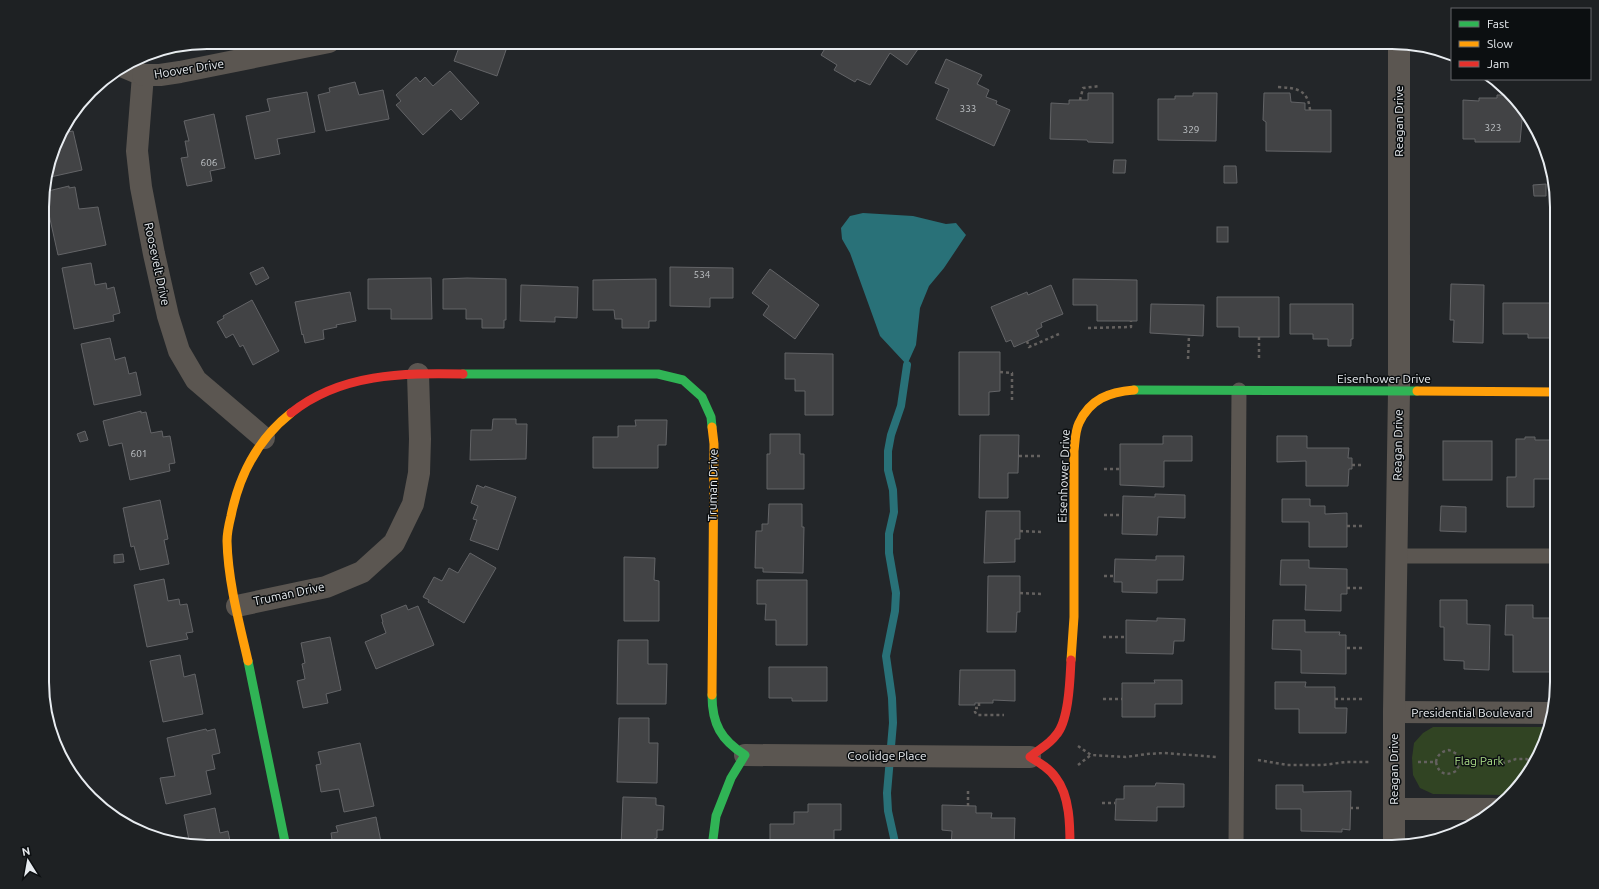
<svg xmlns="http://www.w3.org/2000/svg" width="1599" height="889" font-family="Ubuntu,sans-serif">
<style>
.green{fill:#314423}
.water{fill:#297178}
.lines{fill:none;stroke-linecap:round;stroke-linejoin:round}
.stream{stroke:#297178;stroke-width:8}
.building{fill:#424345;stroke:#636467}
.path{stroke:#64615f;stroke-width:2.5;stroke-dasharray:3 3;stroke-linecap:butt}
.lane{stroke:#5b5651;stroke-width:15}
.street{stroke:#5b5651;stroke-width:22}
.fast{stroke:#30b455;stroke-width:9}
.slow{stroke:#ff9f0a;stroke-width:9}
.jam{stroke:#e5322d;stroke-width:9}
.labels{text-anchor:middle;stroke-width:3;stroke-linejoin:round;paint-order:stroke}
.number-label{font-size:10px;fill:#bec2c5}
.street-label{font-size:12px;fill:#e8ecf0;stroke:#0c0f11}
.park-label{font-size:12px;fill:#aadc87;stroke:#0c0f11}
.rim{fill:none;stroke:#e8ecf0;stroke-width:2}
</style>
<rect width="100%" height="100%" fill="#232629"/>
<g class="green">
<polygon points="207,42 232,42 157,57 150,58 142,56"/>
<polygon points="1433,727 1546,727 1535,764 1506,795 1433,794 1420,788 1413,775 1412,758 1414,743 1423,733"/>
</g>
<polygon class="water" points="863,213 913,216 946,224 956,223 966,235 944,268 929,286 920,308 916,345 907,365 880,336 850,253 842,239 841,228 850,216"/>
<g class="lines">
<polyline class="stream" points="896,847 888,811 887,793 893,723 892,698 886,656 895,611 896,593 889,553 889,534 894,512 893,490 888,470 888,451 891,435 901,406 907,365"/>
</g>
<g class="building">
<polygon points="461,42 493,42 492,45 506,50 497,76 454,61"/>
<polygon points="829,42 923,42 907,65 890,53 870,85 857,79 855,82 834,70 837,65 821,55"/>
<polygon points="946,59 982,75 977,84 989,90 986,97 997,101 996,104 1010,110 994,146 936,119 949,89 935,83"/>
<polygon points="450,71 479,103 461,120 451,109 423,135 396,105 401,101 396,95 416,77 420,82 425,77 433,86"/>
<polygon points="355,82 359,95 383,90 389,119 326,131 318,95 330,92 329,88"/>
<polygon points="307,92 315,132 277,139 280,154 255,159 246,116 270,111 267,99"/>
<polygon points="1088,93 1113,93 1113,143 1088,142 1087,140 1050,139 1051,103 1069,104 1069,100 1088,100"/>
<polygon points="1193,93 1217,93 1216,141 1158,140 1158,99 1175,99 1175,96 1193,96"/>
<polygon points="1264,93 1290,93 1291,102 1305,103 1305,110 1331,110 1331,152 1266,151 1266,122 1263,120"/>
<polygon points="1497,95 1508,95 1523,109 1520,142 1475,142 1475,139 1463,139 1463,100 1479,101 1479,98 1497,98"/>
<polygon points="214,114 225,168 210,171 212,181 187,186 181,158 188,157 185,141 189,141 184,121"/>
<polygon points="62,130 63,133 73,131 82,170 46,178 59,134"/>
<polygon points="1114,160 1126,160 1125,173 1113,173"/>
<polygon points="1224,166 1236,166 1237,183 1224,183"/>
<polygon points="1546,184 1546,196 1534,196 1533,185"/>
<polygon points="69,186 69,188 75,187 79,209 98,207 106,245 58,255 44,192"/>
<rect x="1217" y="227" width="11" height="15"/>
<polygon points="91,263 95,285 106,283 107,289 114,287 120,313 113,315 114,321 74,329 62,268"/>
<polygon points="263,267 269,278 256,285 250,273"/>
<polygon points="670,267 733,268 733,298 710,298 710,307 670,306"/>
<polygon points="770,269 819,305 795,339 763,315 769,306 752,293"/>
<polygon points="431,278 432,319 391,319 391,309 368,309 368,279"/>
<polygon points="467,278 506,279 506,320 504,320 504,328 482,328 482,319 466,319 466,309 443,309 443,279"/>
<polygon points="656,279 656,321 649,321 649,328 622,328 622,319 615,319 614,310 593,310 593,280"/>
<polygon points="1073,279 1137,280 1137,321 1097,321 1097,305 1073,305"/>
<polygon points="1451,284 1484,285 1483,343 1453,342 1454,320 1450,320"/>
<polygon points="521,285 578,287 577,318 555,317 555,322 520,321"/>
<polygon points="1051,285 1063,314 1041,323 1042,327 1036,330 1039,336 1014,347 1011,340 1006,342 991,307 1027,292 1028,295"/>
<polygon points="350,292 356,321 336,325 337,327 323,330 324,339 305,343 303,334 302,335 295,302"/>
<polygon points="1217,297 1279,297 1279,337 1239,337 1239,327 1217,327"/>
<polygon points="252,300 279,351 253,365 243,345 240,347 233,334 226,338 217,322 224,318 223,316"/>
<polygon points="1503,303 1557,303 1556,338 1528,338 1528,334 1503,334"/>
<polygon points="1151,304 1204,305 1203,336 1150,333"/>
<polygon points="1290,304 1353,304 1353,339 1351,339 1351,346 1328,346 1328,339 1313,339 1313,334 1290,334"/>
<polygon points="110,338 115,360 125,357 129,374 136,372 141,395 94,405 81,344"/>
<polygon points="959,352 1000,352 1000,391 989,392 989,415 959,415"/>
<polygon points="785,353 833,354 833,415 805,415 805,391 795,391 795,379 785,379"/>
<polygon points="141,411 141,413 146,412 151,433 162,431 163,437 170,436 175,463 169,464 170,471 130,480 122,443 109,446 103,421"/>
<polygon points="493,419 516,419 516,424 527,424 526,459 470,460 471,430 492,430"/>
<polygon points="635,420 667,420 666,445 658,445 658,468 593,468 593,437 618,437 618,426 636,426"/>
<polygon points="85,431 88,440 80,442 77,434"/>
<polygon points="770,434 800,434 800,454 804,454 804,489 767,489 767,454 770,454"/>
<polygon points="980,435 1019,435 1018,473 1008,473 1008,498 979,498"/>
<polygon points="1163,436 1192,436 1192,461 1164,461 1164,487 1120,485 1120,444 1163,444"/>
<polygon points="1277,436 1307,436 1307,448 1349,448 1348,458 1352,458 1352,469 1349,469 1348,486 1306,486 1306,461 1277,462"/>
<polygon points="1525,437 1535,437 1535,440 1557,440 1556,479 1534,479 1534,507 1507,507 1507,477 1516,477 1516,439 1525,439"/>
<rect x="1443" y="441" width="49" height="39"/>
<polygon points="477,485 484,488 485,486 516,497 498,550 470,540 477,520 473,519 478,506 471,503"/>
<polygon points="1155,494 1185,495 1185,518 1158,517 1157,535 1122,534 1123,496 1155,497"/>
<polygon points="1282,499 1310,499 1310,506 1325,506 1325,514 1347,513 1347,547 1309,547 1309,522 1282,522"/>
<polygon points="160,500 168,539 164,540 169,564 140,570 134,546 131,547 123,508"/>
<polygon points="769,504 802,504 802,527 804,527 803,573 763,572 763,568 755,568 756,531 762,531 762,524 768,524"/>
<polygon points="1441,506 1466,507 1466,532 1440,531"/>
<polygon points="986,511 1020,511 1020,539 1015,539 1015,562 984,563"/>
<polygon points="470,553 496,568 464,623 428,602 429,600 423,597 434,577 442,581 449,568 458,573"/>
<polygon points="123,554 124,562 114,563 114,555"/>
<polygon points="1156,556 1184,556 1183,580 1157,580 1157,593 1122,592 1122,582 1114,582 1115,559 1156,560"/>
<polygon points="624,557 655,558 654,580 659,581 659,621 624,621"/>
<polygon points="1281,560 1309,560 1309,568 1347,569 1347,594 1341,594 1341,611 1305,610 1306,585 1280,585"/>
<polygon points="988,576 1020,576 1020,612 1017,612 1016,632 987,632"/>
<polygon points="164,579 168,601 179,599 180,605 187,604 193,632 186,633 188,639 147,647 134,585"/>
<polygon points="757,580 807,580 807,645 776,645 776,620 765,620 766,604 757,604"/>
<polygon points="1440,600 1467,600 1467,624 1490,625 1489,670 1464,669 1464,661 1444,660 1444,627 1440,627"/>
<polygon points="406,605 408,610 418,606 434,645 376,669 365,642 386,633 382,622 383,622 381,615"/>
<polygon points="1506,605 1533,605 1533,618 1554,618 1554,672 1513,672 1513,635 1505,635"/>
<polygon points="1157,618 1185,619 1184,641 1174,641 1173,654 1126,653 1126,620 1157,621"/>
<polygon points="1273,620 1305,620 1305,632 1340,632 1339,635 1346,635 1346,674 1301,673 1301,650 1272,649"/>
<polygon points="330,637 341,690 326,694 328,703 303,708 297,681 305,679 302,664 305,663 301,643"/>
<polygon points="618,640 648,640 648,664 667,664 666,704 617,704"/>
<polygon points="180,655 184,677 195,674 203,714 163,722 150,661"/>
<polygon points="769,667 827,667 827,701 792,701 792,698 769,698"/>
<polygon points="960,670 1015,670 1015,701 993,700 993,703 975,703 975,705 959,705"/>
<polygon points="1154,680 1182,680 1182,704 1155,704 1155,717 1122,717 1122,683 1155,683"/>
<polygon points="1275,682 1306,682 1305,687 1335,687 1335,708 1347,708 1346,733 1299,733 1299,709 1275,709"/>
<polygon points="619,718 649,718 649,743 658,743 657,783 617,782"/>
<polygon points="206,729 207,731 215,729 220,753 212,755 215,769 206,771 211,794 166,804 160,778 175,776 167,738"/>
<polygon points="360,743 374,806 344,812 339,789 321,792 316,765 321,764 318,752"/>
<polygon points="1156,783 1184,784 1184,807 1157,807 1157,821 1115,820 1116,799 1124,799 1124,786 1155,786"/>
<polygon points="1276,785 1303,785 1303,792 1351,791 1350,830 1342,829 1342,832 1301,831 1301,809 1276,809"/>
<polygon points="623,797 656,798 656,805 664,806 663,830 657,830 657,838 654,839 654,847 621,847"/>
<polygon points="808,804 841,804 841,830 834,830 834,847 770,847 770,824 794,824 794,812 808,812"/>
<polygon points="942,805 976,806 976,813 992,813 991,818 1015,818 1014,847 951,847 952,831 942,830"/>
<polygon points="215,808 220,833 228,831 231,846 239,845 240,847 207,847 190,845 184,815"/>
<polygon points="376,817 382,847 333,847 331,833 338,832 336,826"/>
<polygon points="1154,843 1182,843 1182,847 1122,847 1122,845 1154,846"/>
<polygon points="1283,843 1311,843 1311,846 1342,847 1283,847"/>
</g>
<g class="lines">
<g class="path">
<path d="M1278,87C1296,88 1308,89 1310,110"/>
<polyline points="1080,100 1083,88 1100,86"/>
<polyline points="1088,328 1131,327 1131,321"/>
<polyline points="1259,337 1259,360"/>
<polyline points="1027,341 1029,347 1059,334"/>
<polyline points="1188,359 1189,336"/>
<polyline points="1000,372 1012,373 1012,401"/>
<polyline points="1019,456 1043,456"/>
<polyline points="1352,465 1364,465"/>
<polyline points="1104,469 1120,469"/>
<polyline points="1104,515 1123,515"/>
<polyline points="1347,526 1364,526"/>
<polyline points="1020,531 1042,532"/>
<polyline points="1104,576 1115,576"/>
<polyline points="1347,588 1363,588"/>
<polyline points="1020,593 1041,594"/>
<polyline points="1103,637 1126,637"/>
<polyline points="1347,648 1363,648"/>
<polyline points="1103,699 1122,699"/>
<polyline points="1335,699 1363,699"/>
<polyline points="979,703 979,708 975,708 975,712 977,715 1004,715"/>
<polyline points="1078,746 1091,755 1126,757 1147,754 1164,753 1217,757"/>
<polyline points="1258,760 1287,765 1323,765 1346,762 1370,762"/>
<path d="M1418,762H1436C1437,755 1442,751 1449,750L1457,754L1461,761L1476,760L1498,765L1516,759H1526L1535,763"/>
<path d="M1436,762C1438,773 1446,777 1456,771L1461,761"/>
<polyline points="1078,765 1091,755"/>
<polyline points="1102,803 1115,803"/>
<polyline points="968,806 968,789"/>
<polyline points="1350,808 1362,808"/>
</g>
<g class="lane">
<polyline points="1396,556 1557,556"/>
<polyline points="1236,847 1239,390"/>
</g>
<g class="street">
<polyline points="124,67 143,75 137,151 141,187 154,254 168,316 179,351 196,380 264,438"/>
<polyline points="143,75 160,75 180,72 329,42"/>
<polyline points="237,606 326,587 362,572 394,543 413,504 419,473 420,439 418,374"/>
<polyline points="1394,712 1550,713"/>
<polyline points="745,755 1030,757"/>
<polyline points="1394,809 1493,809"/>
<polyline points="1394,847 1394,712 1399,391 1399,43"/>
</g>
<g class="fast">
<polyline points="463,374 658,374 683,380 702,397 711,417 712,427"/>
<polyline points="1134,390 1417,391"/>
<polyline points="248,661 286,847"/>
<path d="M712,847L716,816L731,778L745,755C721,740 712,724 712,695"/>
</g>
<g class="slow">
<polyline points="1417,391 1557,392"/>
<path d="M1071,660L1074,617V451C1075,443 1075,431 1079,423C1090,399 1109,392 1134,390"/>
<path d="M248,661C239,622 228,581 227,541C227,532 229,524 231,516C239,476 258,439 291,413"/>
<polyline points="712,695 714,444 712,427"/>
</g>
<g class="jam">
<path d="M291,413C341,373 403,373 463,374"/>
<path d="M1070,847C1070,826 1070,796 1056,778C1050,769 1040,763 1030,757C1038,750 1050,744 1056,735C1069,721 1070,679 1071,660"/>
</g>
</g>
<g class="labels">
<g class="number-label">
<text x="968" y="112">333</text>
<text x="1493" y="131">323</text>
<text x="1191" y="133">329</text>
<text x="209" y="166">606</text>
<text x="702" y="278">534</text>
<text x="139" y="457">601</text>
</g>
<g class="street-label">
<text transform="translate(189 69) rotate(-9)" y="4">Hoover Drive</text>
<text transform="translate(1399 121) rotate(-90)" y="4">Reagan Drive</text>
<text transform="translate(157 264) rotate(78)" y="4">Roosevelt Drive</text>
<text x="1384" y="383">Eisenhower Drive</text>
<text transform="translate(1398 445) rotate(-89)" y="4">Reagan Drive</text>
<text transform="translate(1064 476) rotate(-88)" y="4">Eisenhower Drive</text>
<text transform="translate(713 485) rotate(-89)" y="4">Truman Drive</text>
<text transform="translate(289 594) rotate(-12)" y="4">Truman Drive</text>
<text x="1472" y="717">Presidential Boulevard</text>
<text x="887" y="760">Coolidge Place</text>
<text transform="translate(1394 769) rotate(-90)" y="4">Reagan Drive</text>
</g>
<g class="park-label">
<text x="1479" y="765">Flag Park</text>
</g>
</g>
<path d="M0 0H1599V889H0ZM207 49H1392A158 158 0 0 1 1550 207V682A158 158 0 0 1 1392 840H207A158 158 0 0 1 49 682V207A158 158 0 0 1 207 49Z" fill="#1e2123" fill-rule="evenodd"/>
<path class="rim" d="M207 49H1392A158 158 0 0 1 1550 207V682A158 158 0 0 1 1392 840H207A158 158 0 0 1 49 682V207A158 158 0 0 1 207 49Z"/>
<rect x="1451" y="8" width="140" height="72" fill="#0c0f11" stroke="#64676a"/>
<rect x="1459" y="21" width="20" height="6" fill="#30b455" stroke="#64676a"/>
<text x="1487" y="28" font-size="12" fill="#e8ecf0">Fast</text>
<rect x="1459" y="41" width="20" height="6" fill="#ff9f0a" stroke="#64676a"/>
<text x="1487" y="48" font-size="12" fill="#e8ecf0">Slow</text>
<rect x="1459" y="61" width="20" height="6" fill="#e5322d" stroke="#64676a"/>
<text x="1487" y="68" font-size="12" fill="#e8ecf0">Jam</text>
<g transform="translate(28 861) rotate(349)" stroke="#0c0f11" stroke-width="3" paint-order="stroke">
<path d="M0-3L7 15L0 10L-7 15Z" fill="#e8ecf0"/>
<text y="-6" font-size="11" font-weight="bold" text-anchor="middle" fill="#e8ecf0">N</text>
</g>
</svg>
